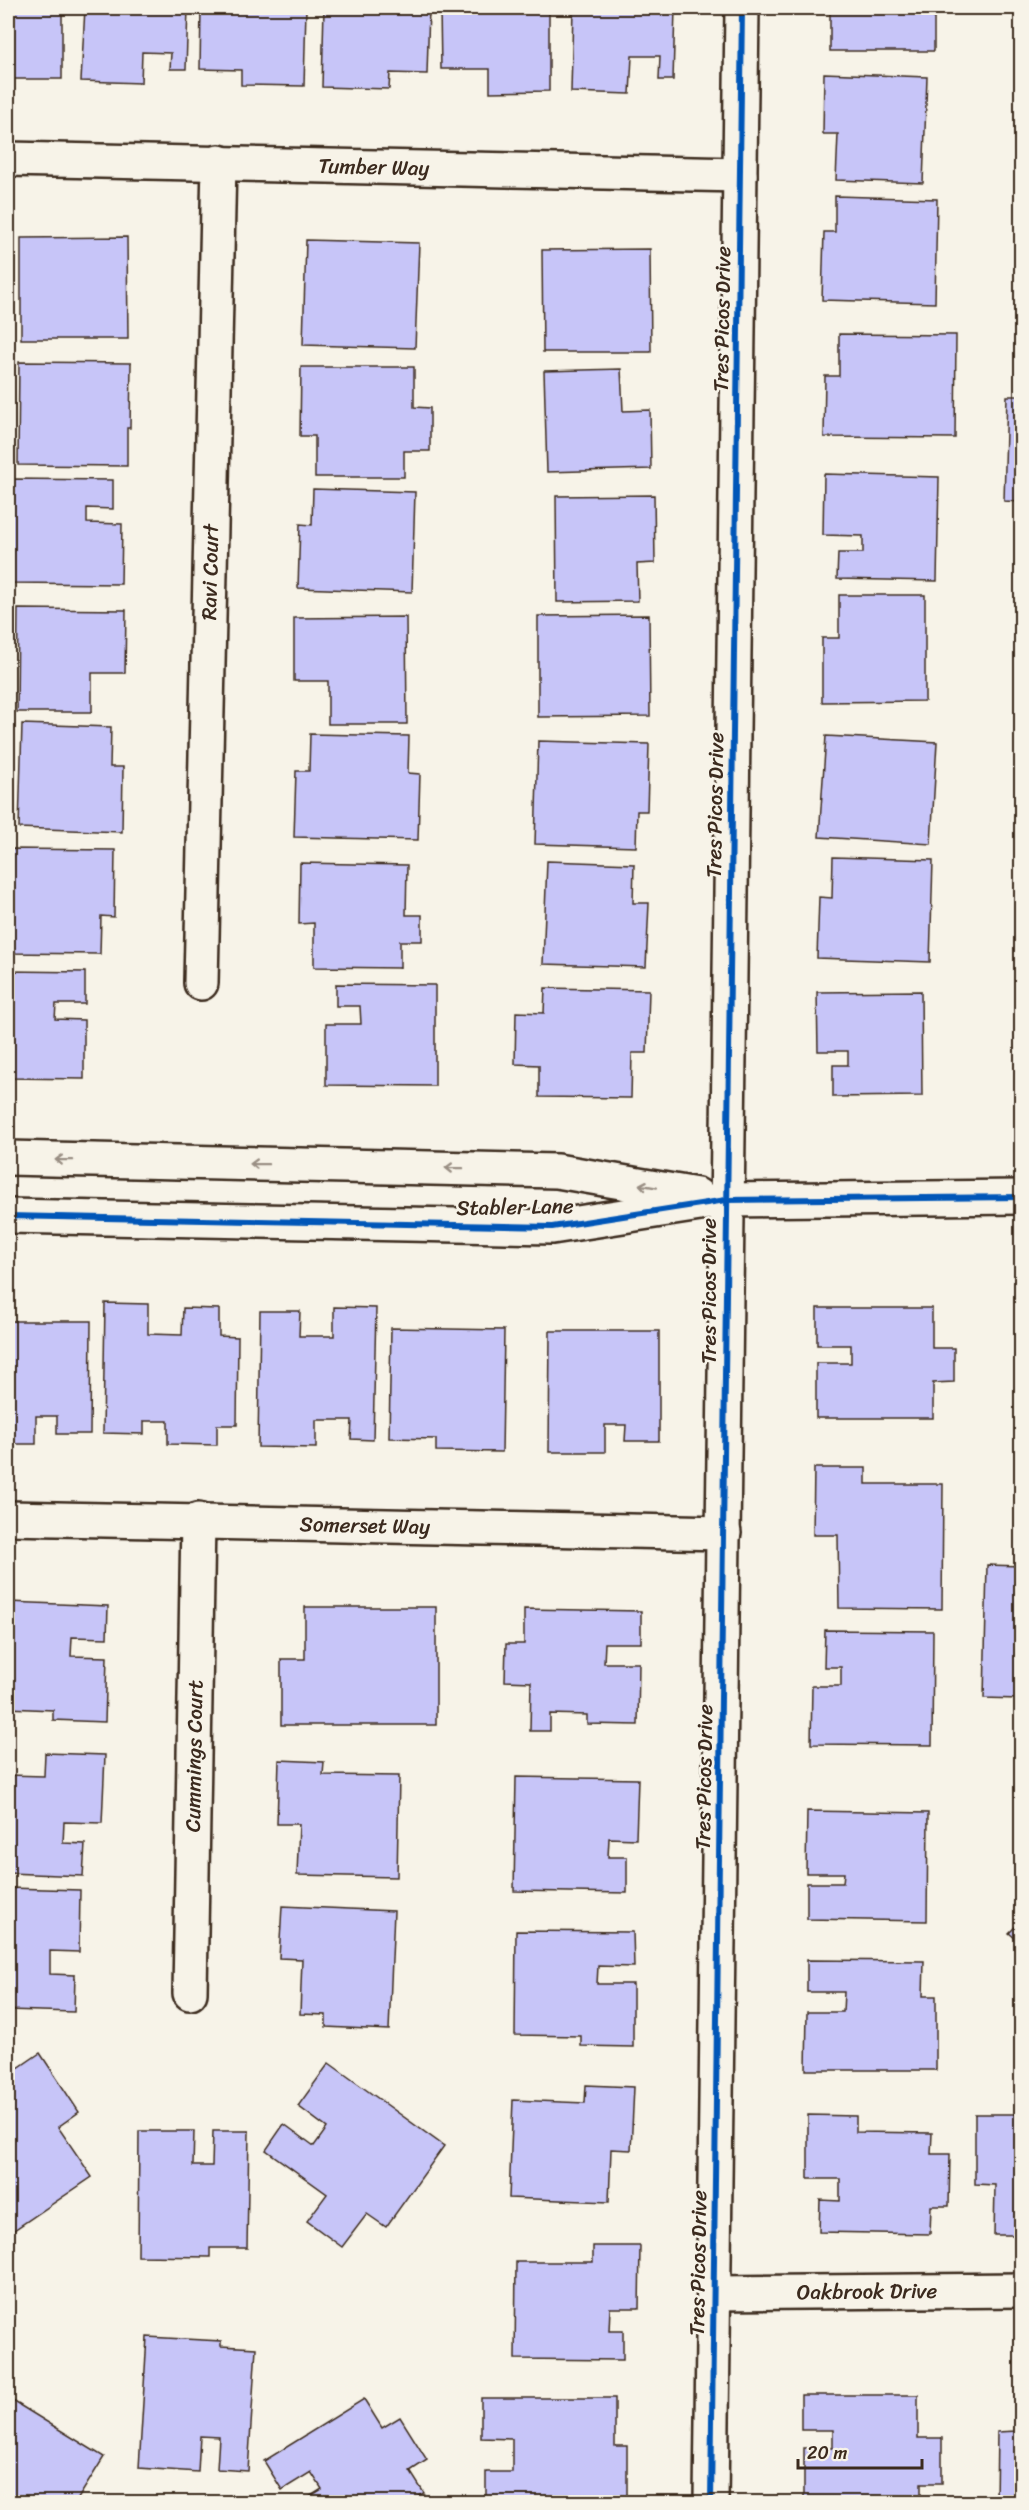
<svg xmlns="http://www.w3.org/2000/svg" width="1029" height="2510" font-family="Sriracha,sans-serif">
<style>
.building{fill:#c7c5f8;stroke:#3b2a1e;stroke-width:1.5}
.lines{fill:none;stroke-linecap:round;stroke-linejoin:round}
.minor-casing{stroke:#3b2a1e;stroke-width:38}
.minor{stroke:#f7f3e8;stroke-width:33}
.cycleway-casing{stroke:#f7f3e8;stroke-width:10}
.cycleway{stroke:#0057b8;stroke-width:6}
.oneway{stroke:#998e83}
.labels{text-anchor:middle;stroke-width:5;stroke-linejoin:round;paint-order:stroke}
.street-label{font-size:21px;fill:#3b2a1e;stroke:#f7f3e8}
</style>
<rect width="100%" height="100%" fill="#f7f3e8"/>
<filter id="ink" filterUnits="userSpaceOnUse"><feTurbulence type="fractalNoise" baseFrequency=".0167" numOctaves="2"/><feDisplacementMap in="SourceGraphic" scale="12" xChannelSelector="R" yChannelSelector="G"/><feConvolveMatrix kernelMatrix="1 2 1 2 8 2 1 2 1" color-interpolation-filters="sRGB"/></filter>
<g filter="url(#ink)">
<g class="building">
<rect x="8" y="8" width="54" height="71"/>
<polygon points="85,8 188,8 186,69 170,69 171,53 142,52 141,83 81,81"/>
<polygon points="201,8 306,8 304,86 241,85 241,70 200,69"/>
<polygon points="324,8 429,8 427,74 390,73 389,89 322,87"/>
<polygon points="440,8 549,8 549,91 490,92 490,69 441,69"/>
<polygon points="573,8 675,8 673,80 659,80 660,56 632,56 630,94 571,92"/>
<rect x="830" y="8" width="104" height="43"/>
<polygon points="824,73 927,77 923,183 836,180 838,134 823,134"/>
<polygon points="835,196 937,199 935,303 822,300 824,232 835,232"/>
<polygon points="127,237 128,339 21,339 21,238"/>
<polygon points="306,240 419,243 415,348 303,345"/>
<polygon points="650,249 651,352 543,352 542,250"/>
<polygon points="839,334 956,335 955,438 824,437 825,376 839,376"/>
<polygon points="19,362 131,363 130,428 127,428 127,466 18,465"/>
<polygon points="301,367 414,367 414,407 430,408 430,451 404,451 404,477 315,477 315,436 300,436"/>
<polygon points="621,369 623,411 650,410 651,469 547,472 544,371"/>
<polygon points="1007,396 1022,396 1022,502 1004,501"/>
<polygon points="824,474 939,477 937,581 837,579 838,553 863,553 863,536 823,535"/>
<polygon points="11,479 113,480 113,509 87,508 87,523 122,524 121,584 10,583 10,558 8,558 8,514 11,514"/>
<polygon points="313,489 415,492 412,592 298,588 300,524 312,525"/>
<polygon points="654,495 655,563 637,564 638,601 557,602 556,496"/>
<polygon points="839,595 925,595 925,701 822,702 822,638 839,638"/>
<polygon points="18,609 126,610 125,673 92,673 92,712 17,712"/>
<polygon points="649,615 650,716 538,717 538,616"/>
<polygon points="406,617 407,724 328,724 328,681 294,681 294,618"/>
<polygon points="22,724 111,727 110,767 123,767 122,832 19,828"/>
<polygon points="310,734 409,736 408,773 420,774 418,840 294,837 296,771 309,771"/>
<polygon points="826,736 937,742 931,844 819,837"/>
<polygon points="538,741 649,744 647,811 637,811 636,847 535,844"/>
<polygon points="8,849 115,850 114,917 101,916 100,954 8,953"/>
<polygon points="833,857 933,860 930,962 817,958 819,897 832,898"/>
<polygon points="547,861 634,864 633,903 649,903 646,967 543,964"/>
<polygon points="300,863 407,865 406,915 422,915 422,941 400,941 400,968 314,967 314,923 299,924"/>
<polygon points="8,971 85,972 85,1004 56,1004 55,1019 84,1020 84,1079 8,1078"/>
<polygon points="336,984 435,985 435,1086 326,1085 326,1024 361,1024 360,1006 336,1006"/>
<polygon points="545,988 649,990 647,1053 632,1053 631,1098 539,1097 539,1065 515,1064 516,1012 544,1013"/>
<polygon points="921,991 922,1096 833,1097 833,1065 848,1065 848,1051 818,1051 817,992"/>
<polygon points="105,1303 148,1304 148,1334 182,1335 183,1308 219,1309 219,1336 238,1337 237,1425 217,1425 217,1445 168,1444 168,1421 144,1421 144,1434 103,1433"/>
<polygon points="334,1307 376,1308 373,1440 351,1439 352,1420 316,1420 316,1448 258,1447 260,1311 300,1311 299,1336 334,1336"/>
<polygon points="817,1308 932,1308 932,1348 954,1348 954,1382 933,1383 933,1418 816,1418 816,1363 851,1363 851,1345 817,1345"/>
<polygon points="8,1321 91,1321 90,1434 57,1434 57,1416 36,1416 36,1444 8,1444"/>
<polygon points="391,1328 504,1330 502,1452 436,1451 436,1439 389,1438"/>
<polygon points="550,1331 659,1331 659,1441 625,1441 626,1425 605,1425 605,1452 549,1452"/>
<polygon points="814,1468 866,1468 866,1484 943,1484 942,1609 839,1608 838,1535 813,1535"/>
<polygon points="987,1565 1022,1566 1022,1722 1019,1722 1019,1699 984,1698"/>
<polygon points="8,1602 108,1606 107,1638 72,1637 71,1656 107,1657 105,1722 53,1720 53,1710 8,1708"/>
<polygon points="305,1607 436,1607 436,1725 281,1725 281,1659 305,1659"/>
<polygon points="524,1609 641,1611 641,1643 605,1643 604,1663 639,1663 638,1725 587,1724 587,1715 550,1714 550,1731 530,1731 531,1682 505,1681 506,1644 524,1644"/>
<polygon points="825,1630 933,1631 932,1745 811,1744 812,1686 841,1686 841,1667 824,1667"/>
<polygon points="45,1753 105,1755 102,1823 64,1822 63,1843 85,1844 83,1876 8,1873 8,1775 44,1776"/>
<polygon points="279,1760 324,1762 323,1775 399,1776 397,1877 297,1875 299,1824 277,1824"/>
<polygon points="516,1777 638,1779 636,1839 609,1838 608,1857 627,1857 627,1893 514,1891"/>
<polygon points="807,1811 928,1813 927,1921 807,1919 807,1883 843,1883 844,1873 806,1873"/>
<polygon points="8,1888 80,1890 79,1952 50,1951 50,1974 75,1975 74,2012 8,2010"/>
<polygon points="282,1906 394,1911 389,2030 326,2027 326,2015 300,2014 302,1959 279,1958"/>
<polygon points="1022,1920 1022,1944 1009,1933"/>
<polygon points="516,1931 633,1932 634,1967 598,1966 597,1984 633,1984 633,2047 581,2046 581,2036 515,2035"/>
<polygon points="807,1960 924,1961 923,1996 936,1996 936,2070 806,2070 807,2012 843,2012 844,1992 807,1992"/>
<polygon points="40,2053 79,2112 58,2127 92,2177 8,2234 8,2075"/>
<polygon points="329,2063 444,2146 386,2227 367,2214 342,2247 307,2221 327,2194 266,2150 284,2124 314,2146 327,2128 298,2106"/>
<polygon points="586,2085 634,2087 631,2150 611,2149 609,2202 509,2198 513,2100 585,2103"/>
<polygon points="975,2114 1022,2114 1022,2235 994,2235 995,2185 975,2184"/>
<polygon points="808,2115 856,2116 856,2132 932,2133 931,2154 950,2154 949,2206 931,2206 930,2234 819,2232 820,2200 840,2201 840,2179 808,2179"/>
<polygon points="139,2131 194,2131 193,2166 212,2166 213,2131 249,2131 247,2248 210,2248 210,2257 138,2256"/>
<polygon points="593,2246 640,2246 639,2308 610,2308 609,2331 623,2331 623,2360 515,2359 516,2262 593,2262"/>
<polygon points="147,2337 221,2341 221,2346 256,2348 248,2471 217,2469 219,2437 200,2436 198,2472 139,2468"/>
<polygon points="801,2395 918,2395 918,2438 942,2438 942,2483 921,2483 921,2502 804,2502 804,2448 833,2448 833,2430 801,2430"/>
<polygon points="8,2398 104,2457 76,2502 8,2502"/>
<polygon points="481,2398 615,2398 615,2446 627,2446 627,2502 486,2502 486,2472 512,2472 512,2439 481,2438"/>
<polygon points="364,2399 382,2428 400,2417 427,2460 410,2471 424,2493 408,2502 301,2502 322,2489 311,2472 282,2490 264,2461"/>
<polygon points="1017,2407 1022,2407 1022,2502 996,2502 997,2432 1017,2431"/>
</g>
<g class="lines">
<g class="minor-casing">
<g id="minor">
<path id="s1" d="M8,159L740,175"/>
<path id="s2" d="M201,983L219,162"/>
<polyline points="8,1158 557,1171 697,1195"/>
<polyline points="8,1216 552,1227 726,1200 1022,1197"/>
<path id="s3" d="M8,1518L724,1533"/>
<path id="s4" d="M190,1993L198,1520"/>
<path id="s5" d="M714,2293L1022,2290"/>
<polyline points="711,2502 742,8"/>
</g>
</g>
<use href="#minor" class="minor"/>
<g class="cycleway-casing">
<g id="cycleway">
<polyline points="8,1216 552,1227 726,1200 1022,1197"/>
<polyline points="711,2502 742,8"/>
</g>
</g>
<use href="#cycleway" class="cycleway"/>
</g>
<defs><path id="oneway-shaft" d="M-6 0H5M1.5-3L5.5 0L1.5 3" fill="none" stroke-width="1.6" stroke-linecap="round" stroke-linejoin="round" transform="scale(1.5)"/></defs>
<g class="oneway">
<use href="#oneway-shaft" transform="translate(64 1160) rotate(-179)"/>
<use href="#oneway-shaft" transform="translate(259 1164) rotate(-179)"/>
<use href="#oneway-shaft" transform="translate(454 1168) rotate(-179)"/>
<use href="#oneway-shaft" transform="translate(648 1186) rotate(-170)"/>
</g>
</g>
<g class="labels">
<g class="street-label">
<text dy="7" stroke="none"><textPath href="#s1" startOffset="366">Tumber Way</textPath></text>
<text transform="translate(722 319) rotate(-89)" y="7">Tres Picos Drive</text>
<text dy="7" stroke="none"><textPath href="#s2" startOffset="411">Ravi Court</textPath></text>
<text transform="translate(715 805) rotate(-89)" y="7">Tres Picos Drive</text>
<text transform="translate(515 1207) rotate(-1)" y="7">Stabler Lane</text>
<text transform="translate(709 1291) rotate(-90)" y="7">Tres Picos Drive</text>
<text dy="7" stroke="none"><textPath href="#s3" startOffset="357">Somerset Way</textPath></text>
<text dy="7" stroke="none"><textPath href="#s4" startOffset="237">Cummings Court</textPath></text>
<text transform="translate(704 1777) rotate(-89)" y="7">Tres Picos Drive</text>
<text transform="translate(698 2263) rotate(-89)" y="7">Tres Picos Drive</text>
<text dy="7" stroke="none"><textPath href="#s5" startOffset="153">Oakbrook Drive</textPath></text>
</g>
</g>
<rect width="1029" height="2510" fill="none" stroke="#f7f3e8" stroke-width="30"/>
<rect x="15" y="15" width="999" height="2480" fill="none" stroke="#3b2a1e" stroke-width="2" filter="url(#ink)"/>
<path d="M798 2459v9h124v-9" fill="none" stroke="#3b2a1e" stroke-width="3"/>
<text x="807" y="2459" font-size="18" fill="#3b2a1e" stroke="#f7f3e8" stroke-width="4.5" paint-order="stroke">20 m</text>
</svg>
